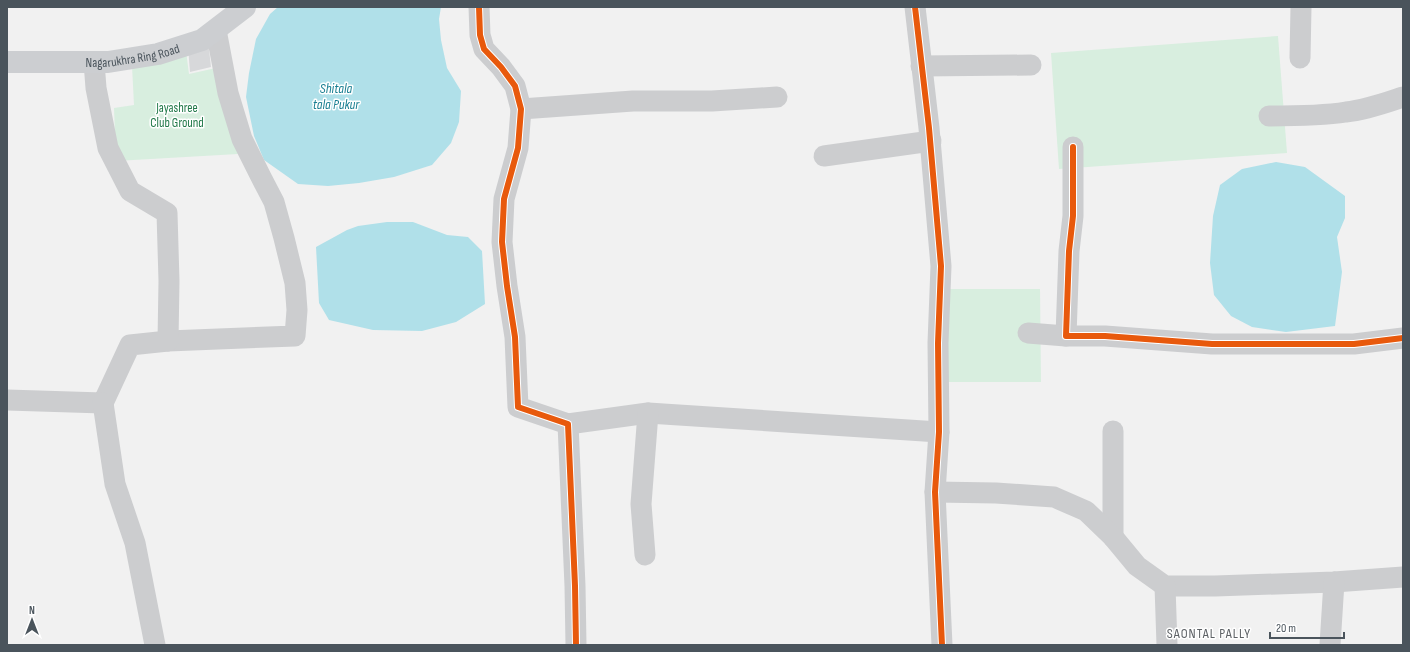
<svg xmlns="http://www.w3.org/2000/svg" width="1410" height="652" font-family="'Sofia Sans Condensed',sans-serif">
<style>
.green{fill:#d8eedf}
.water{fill:#b0e0e9}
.building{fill:#d7d8da}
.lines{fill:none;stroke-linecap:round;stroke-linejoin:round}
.minor{stroke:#cccdcf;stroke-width:21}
.secondary{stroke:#ccced1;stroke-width:22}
.cycleway-casing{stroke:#fff;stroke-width:8}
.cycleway{stroke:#e8590c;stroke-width:6}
.labels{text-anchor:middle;stroke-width:3;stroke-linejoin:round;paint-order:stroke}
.street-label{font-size:13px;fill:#4a545c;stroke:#fff}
.park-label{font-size:13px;fill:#207848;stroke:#fff}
.water-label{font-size:14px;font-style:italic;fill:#187e91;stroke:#fff}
.neighbourhood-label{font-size:14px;letter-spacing:1px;fill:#5d6165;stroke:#fff}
</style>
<rect width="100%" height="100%" fill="#f1f1f1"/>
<g class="green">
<polygon points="1278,36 1287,153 1059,169 1051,53"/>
<polygon points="186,51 189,74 216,68 238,154 116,161 114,108 134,105 132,66"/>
<polygon points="946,289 1040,289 1041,382 946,382"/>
</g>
<g class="water">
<polygon points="278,7 441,7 439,19 441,40 447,68 461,91 459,122 451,143 432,165 394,177 359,183 328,186 298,184 264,160 254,136 246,97 249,73 256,39 270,14"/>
<polygon points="1276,162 1305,167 1345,196 1345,218 1337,237 1342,272 1335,326 1286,332 1252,327 1231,316 1214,295 1210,263 1213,216 1220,185 1242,169"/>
<polygon points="387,222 413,222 447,235 468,237 482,251 485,304 456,322 422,331 373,330 329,320 319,303 316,247 347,230 358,226"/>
</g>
<polygon class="building" points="208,41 211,67 190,72 188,47"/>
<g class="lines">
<g class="minor">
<polyline points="479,7 480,35 484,49 501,67 515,86 521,109 518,148 504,199 502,242 507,286 515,337 518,407 568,424 575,586 576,645"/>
<polyline points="915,7 929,128 941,266 938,343 939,432 935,492 942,645"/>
<polyline points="1300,58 1301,7"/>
<polyline points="921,66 1031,65"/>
<polyline points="521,109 633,101 712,101 777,97"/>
<path d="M1269,116C1295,116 1321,116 1346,112C1366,110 1385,103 1403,97"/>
<polyline points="1073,147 1073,216 1069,251 1066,336 1105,336 1212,344 1354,344 1403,338"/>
<polyline points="824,156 931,141"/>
<polyline points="1028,333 1066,336"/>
<polyline points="168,341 295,336 297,310 295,283 284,238 274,202 261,177 242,139 228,93 216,30"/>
<polyline points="7,400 103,403 130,345 168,341 169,281 167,213 130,191 108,148 96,88 94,62"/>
<polyline points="103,403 115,484 135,543 155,645"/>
<polyline points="568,424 648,413 939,432"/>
<polyline points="1113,431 1113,537"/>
<polyline points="935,492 996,493 1054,497 1086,511 1113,537 1137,566 1165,586 1215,586 1334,582 1403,577"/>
<polyline points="645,555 641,504 648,413"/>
<polyline points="1165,586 1167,645"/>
<polyline points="1330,645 1334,582"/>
</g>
<path class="secondary" id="s1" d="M7,62H108L158,54L202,40L245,7"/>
<g class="cycleway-casing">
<g id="cycleway">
<polyline points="479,7 480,35 484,49 501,67 515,86 521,109 518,148 504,199 502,242 507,286 515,337 518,407 568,424 575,586 576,645"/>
<polyline points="915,7 929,128 941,266 938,343 939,432 935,492 942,645"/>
<polyline points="1073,147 1073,216 1069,251 1066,336 1105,336 1212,344 1354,344 1403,338"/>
</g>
</g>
<use href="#cycleway" class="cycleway"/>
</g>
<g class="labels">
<g class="street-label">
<text dy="5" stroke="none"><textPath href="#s1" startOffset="126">Nagarukhra Ring Road</textPath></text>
</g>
<g class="park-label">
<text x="177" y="112">Jayashree<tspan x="177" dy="15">Club Ground</tspan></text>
</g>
<g class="water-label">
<text x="336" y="93">Shitala<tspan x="336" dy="16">tala Pukur</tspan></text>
</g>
<g class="neighbourhood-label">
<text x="1209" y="638">SAONTAL PALLY</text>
</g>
</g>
<rect width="1410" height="652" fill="none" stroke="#4a545c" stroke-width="16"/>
<g transform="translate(32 620)" stroke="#ffffff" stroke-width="3" paint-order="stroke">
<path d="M0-3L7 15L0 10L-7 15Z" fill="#4a545c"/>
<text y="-6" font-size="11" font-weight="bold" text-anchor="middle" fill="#4a545c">N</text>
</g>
<path d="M1270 632v6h74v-6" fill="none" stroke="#4a545c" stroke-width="2"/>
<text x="1276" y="632" font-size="12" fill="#4a545c" stroke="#ffffff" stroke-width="3" paint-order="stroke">20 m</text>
</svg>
